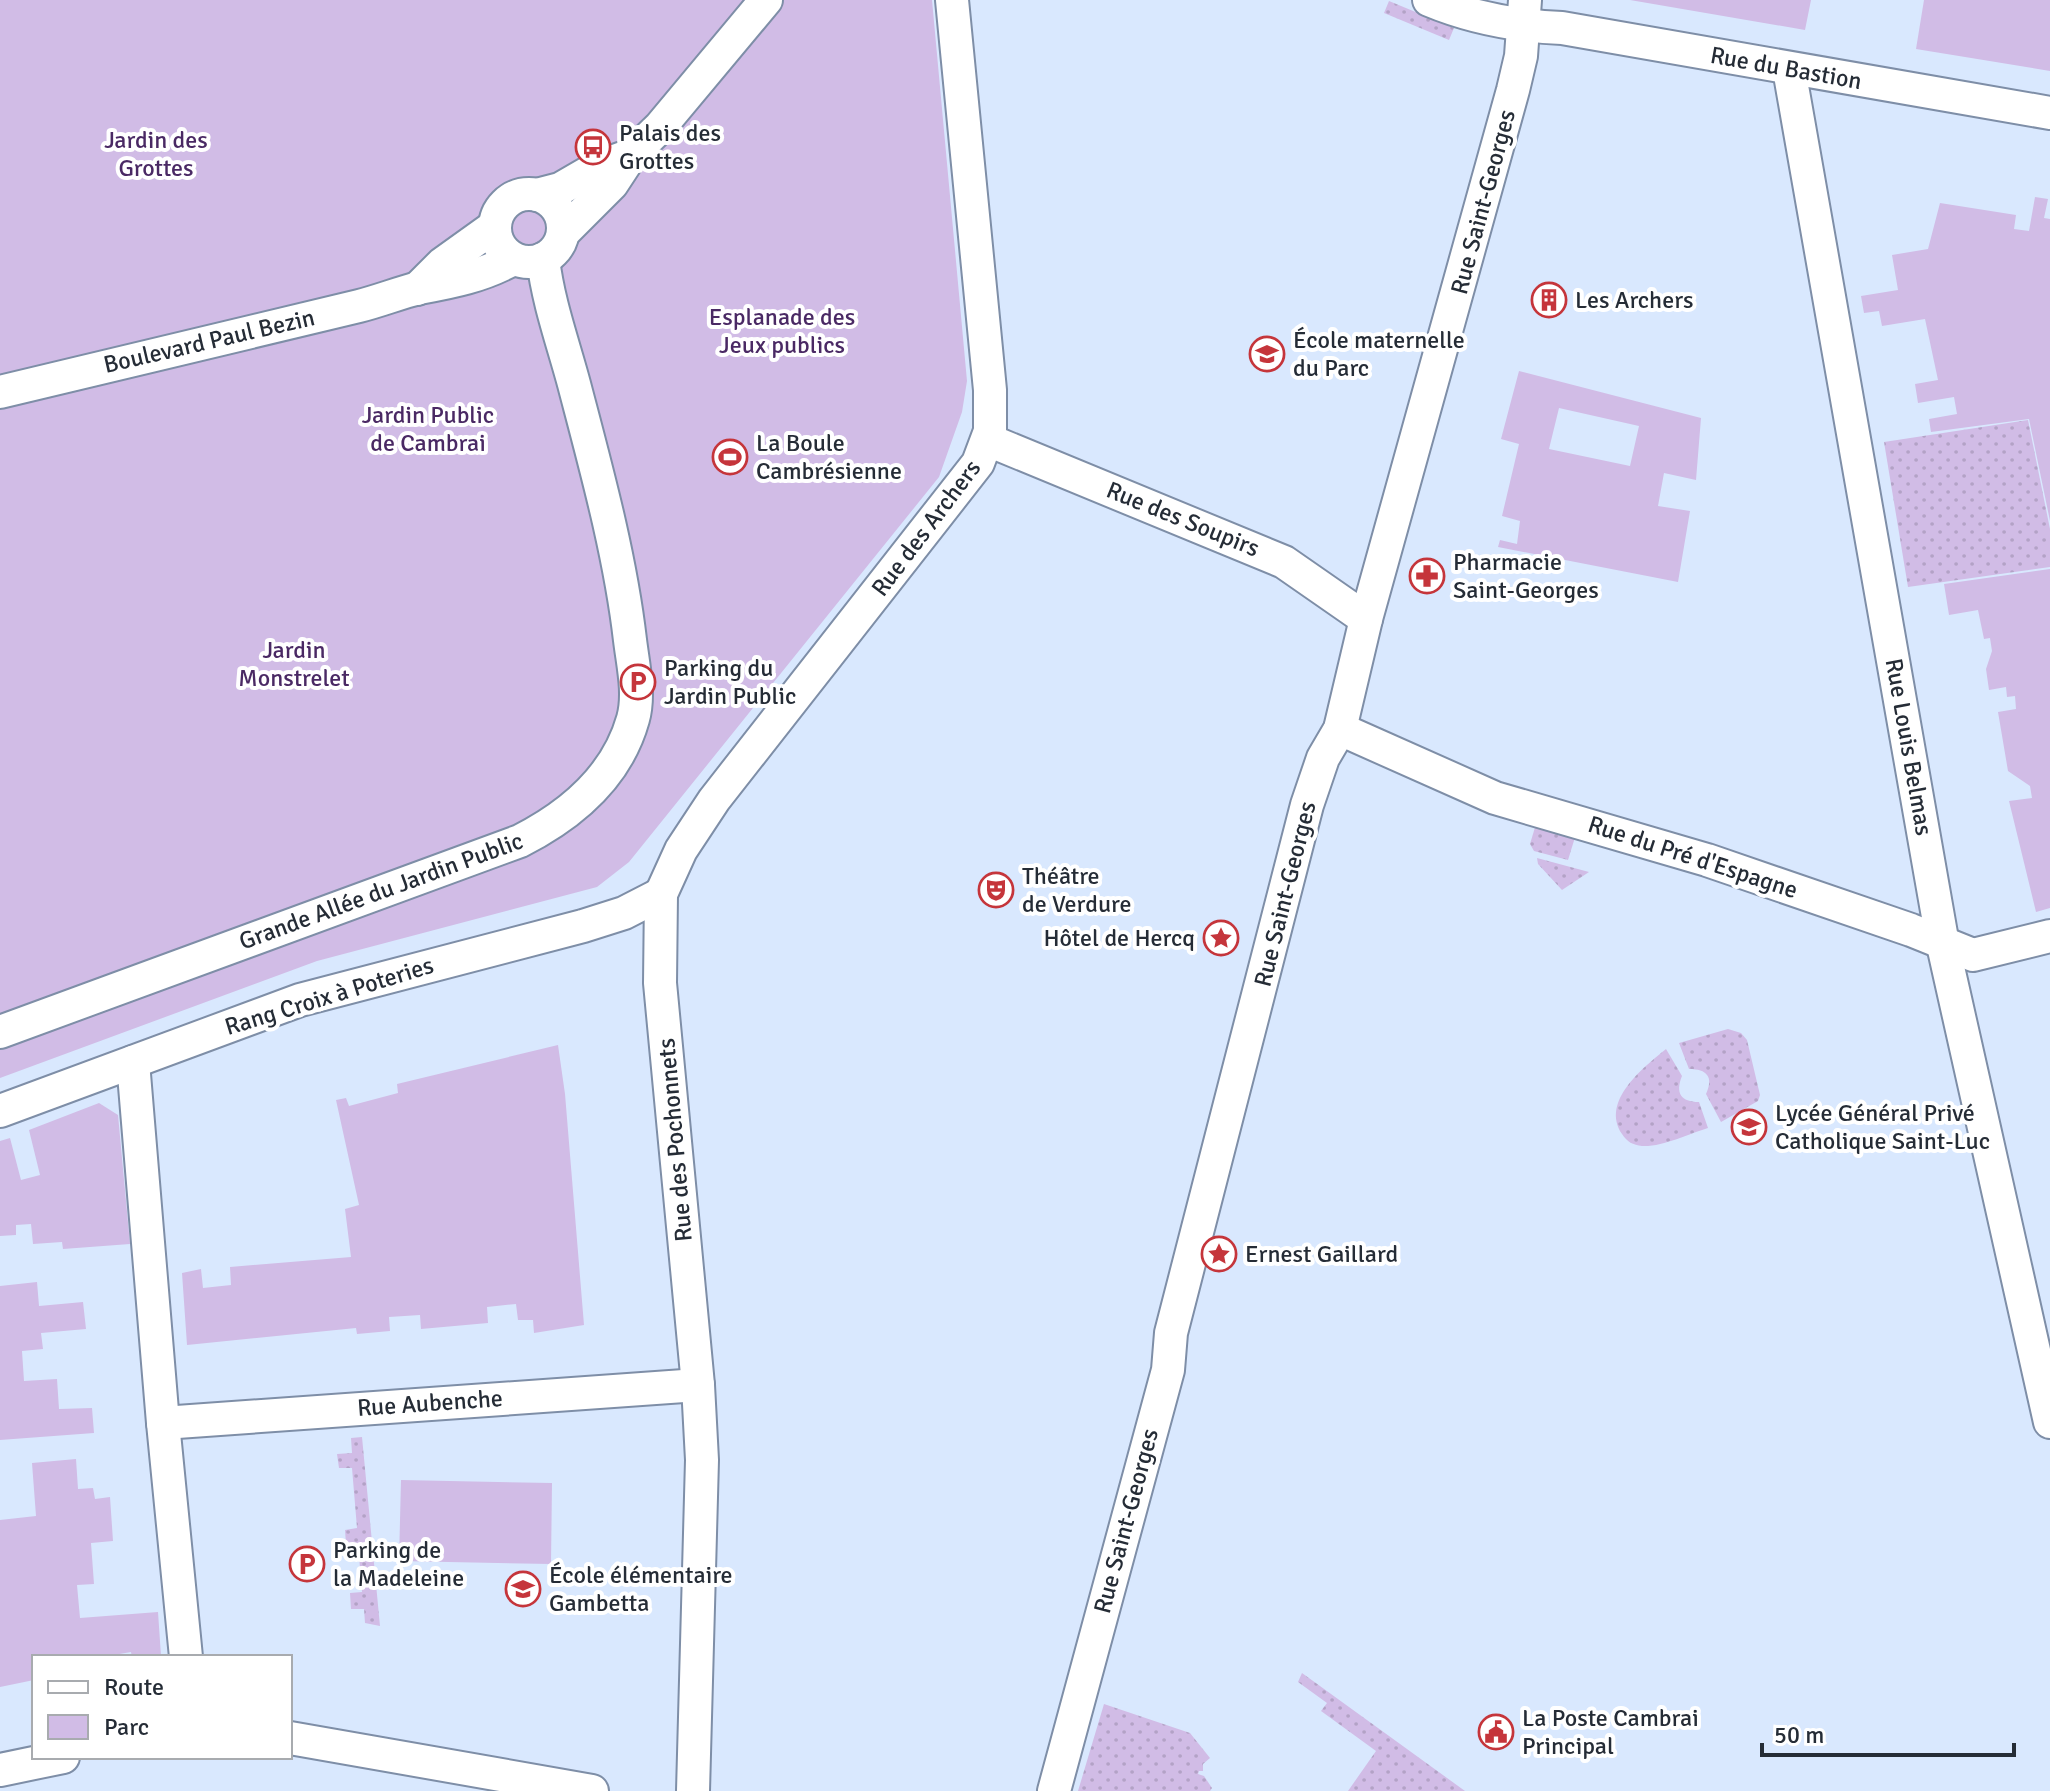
<svg xmlns="http://www.w3.org/2000/svg" width="2050" height="1791" font-family="Signika,sans-serif">
<style>
.grass{fill:url(#grass-dots)}
.green{fill:#d1bce6;fill-rule:evenodd}
.lines{fill:none;stroke-linecap:round;stroke-linejoin:round}
.minor-casing{stroke:#7e8ea7;stroke-width:36}
.minor{stroke:#fff;stroke-width:32}
.labels{text-anchor:middle;stroke-width:8;stroke-linejoin:round;paint-order:stroke}
.street-label{font-size:24px;fill:#252c36;stroke:#fff}
.poi-label{font-size:24px;fill:#252c36;stroke:#fff;text-anchor:start}
.park-label{font-size:24px;fill:#4a2964;stroke:#fff}
</style>
<defs>
<pattern id="grass-dots" width="8" height="8" patternUnits="userSpaceOnUse" patternTransform="scale(2)"><rect width="8" height="8" fill="#d1bce6"/><path d="M2 2h.1M6 6h.1" fill="none" stroke="#b3a2c6" stroke-width="1.8" stroke-linecap="round"/></pattern>
</defs>
<rect width="100%" height="100%" fill="#d9e8fe"/>
<g class="grass">
<polygon points="1389,1 1454,28 1449,40 1384,13"/>
<polygon points="2028,420 2050,529 2050,567 1908,587 1884,442"/>
<polygon points="1536,824 1576,834 1568,860 1534,851 1530,844"/>
<polygon points="1537,858 1589,872 1562,890 1538,864"/>
<path d="M1728,1029L1741,1033L1747,1040L1760,1095L1758,1101L1721,1122L1706,1094C1714,1077 1707,1069 1689,1069L1679,1043Z"/>
<path d="M1666,1049L1682,1076C1675,1093 1681,1102 1699,1102L1708,1128C1688,1134 1663,1147 1642,1146C1633,1145 1627,1142 1622,1134C1600,1101 1644,1067 1666,1049Z"/>
<polygon points="362,1437 380,1626 365,1623 364,1609 351,1609 350,1593 362,1592 358,1544 346,1544 345,1530 357,1528 352,1468 339,1468 337,1454 352,1453 351,1438"/>
<polygon points="1302,1673 1465,1791 1348,1791 1376,1751 1321,1711 1327,1703 1298,1682"/>
<polygon points="1104,1704 1190,1733 1210,1758 1203,1764 1203,1771 1199,1771 1198,1774 1204,1776 1212,1788 1210,1791 1078,1791"/>
</g>
<g class="green">
<polygon points="0,0 932,0 967,381 962,412 939,477 629,862 597,887 317,961 0,1078"/>
<polygon points="1630,0 1811,0 1805,30"/>
<polygon points="1924,0 2050,0 2050,71 1916,49"/>
<polygon points="2035,197 2048,199 2044,218 2050,219 2050,521 2029,419 1931,432 1929,419 1957,414 1954,397 1918,403 1915,384 1938,380 1925,319 1882,326 1879,311 1864,313 1861,296 1898,290 1892,255 1928,249 1940,203 2016,215 2014,229 2029,231"/>
<path d="M1519,371L1701,418L1696,480L1664,473L1658,506L1690,511L1678,582L1498,547L1500,540L1517,544L1520,521L1502,516L1519,444L1501,439ZM1559,408L1639,426L1630,466L1549,449Z"/>
<polygon points="2050,569 2050,908 2036,912 2009,801 2032,798 2030,786 2008,771 1998,712 2016,709 2015,696 2007,697 2006,687 1989,690 1986,669 1992,651 1990,638 1984,639 1978,610 1949,615 1944,584"/>
<polygon points="558,1045 565,1094 584,1325 534,1333 533,1320 518,1320 516,1304 487,1307 488,1323 421,1329 420,1315 389,1317 390,1331 357,1334 356,1328 187,1345 182,1273 201,1269 203,1288 231,1285 230,1267 351,1257 345,1209 359,1205 336,1100 346,1098 349,1106 398,1093 397,1084"/>
<polygon points="99,1103 118,1115 130,1244 63,1249 62,1242 33,1244 31,1224 16,1225 16,1235 0,1236 0,1141 10,1138 21,1180 40,1175 29,1130"/>
<polygon points="37,1282 39,1306 83,1302 86,1329 41,1333 43,1349 22,1351 24,1381 57,1379 59,1409 92,1408 94,1433 0,1440 0,1286"/>
<polygon points="76,1459 78,1489 93,1488 95,1499 110,1497 113,1541 91,1543 94,1584 77,1585 80,1618 158,1612 161,1656 132,1657 131,1652 102,1657 34,1657 34,1680 0,1687 0,1520 36,1516 32,1463"/>
<polygon points="401,1480 552,1483 551,1564 399,1561"/>
</g>
<g class="lines">
<g class="minor-casing">
<g id="minor">
<path d="M1429,0C1472,18 1515,26 1562,28L2050,113"/>
<polyline points="1789,69 1943,945 2050,1422"/>
<circle cx="529" cy="228" r="34"/>
<polyline points="537,195 560,189 598,167 631,155"/>
<polyline points="563,233 612,184 631,155 660,127 766,0"/>
<polyline points="417,289 442,264 495,226"/>
<path d="M0,392L359,306C379,301 399,293 419,288C452,282 483,276 513,259"/>
<polyline points="988,440 1284,562 1366,619"/>
<polyline points="1340,729 1495,798 1707,860 1911,930 1973,955 2050,936"/>
<path d="M0,1032L520,841C571,815 617,776 633,719C640,694 633,665 630,640C620,554 596,468 574,384C563,343 548,302 543,259"/>
<polyline points="133,1062 163,1423 186,1657"/>
<polyline points="0,1111 300,1000 583,926 624,913 661,894"/>
<polyline points="163,1423 698,1385"/>
<polyline points="290,1738 592,1791"/>
<polyline points="0,1770 63,1757"/>
<polyline points="693,1791 702,1460 698,1385 660,983 661,894 681,850 714,800 978,463 990,431 990,390 952,0"/>
<polyline points="1054,1791 1168,1370 1171,1333 1307,805 1323,758 1340,729 1366,619 1513,90 1521,56 1525,0"/>
</g>
</g>
<use href="#minor" class="minor"/>
</g>
<defs>
<g id="bus-ring" transform="scale(1.8)"><circle r="9.5" fill="#fff" stroke="#c5353b" stroke-width="1.5"/><path d="M-5-6H5V4H4V6H2V4H-2V6H-4V4H-5ZM-3.5-4V0h7V-4ZM-3.5 1.2v1.5H-2V1.2ZM2 1.2v1.5H3.5V1.2Z" fill="#c5353b"/></g>
<g id="building-ring" transform="scale(1.8)"><circle r="9.5" fill="#fff" stroke="#c5353b" stroke-width="1.5"/><path d="M-4-6H4V6H1V3H-1V6H-4ZM-2.5-4.3h1.7v1.8h-1.7ZM.8-4.3h1.7v1.8H.8ZM-2.5-1h1.7V.8h-1.7ZM.8-1h1.7V.8H.8Z" fill="#c5353b"/></g>
<g id="school-ring" transform="scale(1.8)"><circle r="9.5" fill="#fff" stroke="#c5353b" stroke-width="1.5"/><path d="M0-5L7-2L0 1L-7-2ZM-4 1L0 2.5L4 1V4Q0 6-4 4Z" fill="#c5353b"/></g>
<g id="stadium-ring" transform="scale(1.8)"><circle r="9.5" fill="#fff" stroke="#c5353b" stroke-width="1.5"/><path d="M0-5a6.5 5 0 1 0 0 10a6.5 5 0 1 0 0-10ZM-3.5-1.8h7v3.6h-7Z" fill="#c5353b"/></g>
<g id="pharmacy-ring" transform="scale(1.8)"><circle r="9.5" fill="#fff" stroke="#c5353b" stroke-width="1.5"/><path d="M-2-6h4v4h4v4h-4v4h-4v-4h-4v-4h4Z" fill="#c5353b"/></g>
<g id="parking-ring" transform="scale(1.8)"><circle r="9.5" fill="#fff" stroke="#c5353b" stroke-width="1.5"/><path d="M-3.5-5.5H1a3.5 3.5 0 0 1 0 7H-1V5.5H-3.5ZM-1-3.4V-.6H.8a1.4 1.4 0 0 0 0-2.8Z" fill="#c5353b"/></g>
<g id="theatre-ring" transform="scale(1.8)"><circle r="9.5" fill="#fff" stroke="#c5353b" stroke-width="1.5"/><path d="M-5-5.5Q0-4 5-5.5V0Q5 5 0 6Q-5 5-5 0ZM-3.3-2.5H-1v1.5H-3.3ZM1-2.5H3.3v1.5H1ZM-2.8 1Q0 5.5 2.8 1Z" fill="#c5353b"/></g>
<g id="sight-ring" transform="scale(1.8)"><circle r="9.5" fill="#fff" stroke="#c5353b" stroke-width="1.5"/><path d="M0-6L1.8-2.2L6-1.7L2.9 1.2L3.7 5.4L0 3.3L-3.7 5.4L-2.9 1.2L-6-1.7L-1.8-2.2Z" fill="#c5353b"/></g>
<g id="civic-ring" transform="scale(1.8)"><circle r="9.5" fill="#fff" stroke="#c5353b" stroke-width="1.5"/><path d="M-.6-6.5H3V-4.5H.6V-3L4-1V1h2V6H-6V1h2V-1L-.6-3ZM-1.2 2.5V6h2.4V2.5Z" fill="#c5353b"/></g>
</defs>
<g fill-rule="evenodd">
<use href="#bus-ring" x="593" y="147"/>
<use href="#building-ring" x="1549" y="300"/>
<use href="#school-ring" x="1267" y="354"/>
<use href="#stadium-ring" x="730" y="457"/>
<use href="#pharmacy-ring" x="1427" y="576"/>
<use href="#parking-ring" x="638" y="682"/>
<use href="#theatre-ring" x="996" y="890"/>
<use href="#sight-ring" x="1221" y="938"/>
<use href="#school-ring" x="1749" y="1127"/>
<use href="#sight-ring" x="1219" y="1254"/>
<use href="#parking-ring" x="307" y="1564"/>
<use href="#school-ring" x="523" y="1589"/>
<use href="#civic-ring" x="1496" y="1732"/>
</g>
<g class="labels">
<g class="street-label">
<text transform="translate(1786 68) rotate(10)" y="8">Rue du Bastion</text>
<text transform="translate(1483 202) rotate(-75)" y="8">Rue Saint-Georges</text>
<text transform="translate(209 341) rotate(-13)" y="8">Boulevard Paul Bezin</text>
<text transform="translate(1183 519) rotate(22)" y="8">Rue des Soupirs</text>
<text transform="translate(926 528) rotate(-53)" y="8">Rue des Archers</text>
<text transform="translate(1909 747) rotate(80)" y="8">Rue Louis Belmas</text>
<text transform="translate(1693 857) rotate(18)" y="8">Rue du Pré d'Espagne</text>
<text transform="translate(381 891) rotate(-20)" y="8">Grande Allée du Jardin Public</text>
<text transform="translate(1285 894) rotate(-76)" y="8">Rue Saint-Georges</text>
<text transform="translate(329 996) rotate(-17)" y="8">Rang Croix à Poteries</text>
<text transform="translate(675 1140) rotate(-95)" y="8">Rue des Pochonnets</text>
<text transform="translate(430 1403) rotate(-4)" y="8">Rue Aubenche</text>
<text transform="translate(1126 1521) rotate(-75)" y="8">Rue Saint-Georges</text>
</g>
<g class="poi-label">
<text x="619" y="141">Palais des<tspan x="619" dy="28">Grottes</tspan></text>
<text x="1575" y="308">Les Archers</text>
<text x="1293" y="348">École maternelle<tspan x="1293" dy="28">du Parc</tspan></text>
<text x="756" y="451">La Boule<tspan x="756" dy="28">Cambrésienne</tspan></text>
<text x="1453" y="570">Pharmacie<tspan x="1453" dy="28">Saint-Georges</tspan></text>
<text x="664" y="676">Parking du<tspan x="664" dy="28">Jardin Public</tspan></text>
<text x="1022" y="884">Théâtre<tspan x="1022" dy="28">de Verdure</tspan></text>
<text x="1195" y="946" text-anchor="end">Hôtel de Hercq</text>
<text x="1775" y="1121">Lycée Général Privé<tspan x="1775" dy="28">Catholique Saint-Luc</tspan></text>
<text x="1245" y="1262">Ernest Gaillard</text>
<text x="333" y="1558">Parking de<tspan x="333" dy="28">la Madeleine</tspan></text>
<text x="549" y="1583">École élémentaire<tspan x="549" dy="28">Gambetta</tspan></text>
<text x="1522" y="1726">La Poste Cambrai<tspan x="1522" dy="28">Principal</tspan></text>
</g>
<g class="park-label">
<text x="156" y="148">Jardin des<tspan x="156" dy="28">Grottes</tspan></text>
<text x="782" y="325">Esplanade des<tspan x="782" dy="28">Jeux publics</tspan></text>
<text x="428" y="423">Jardin Public<tspan x="428" dy="28">de Cambrai</tspan></text>
<text x="294" y="658">Jardin<tspan x="294" dy="28">Monstrelet</tspan></text>
</g>
</g>
<rect x="32" y="1655" width="260" height="104" fill="#ffffff" stroke="#a8abaf" stroke-width="2"/>
<rect x="48" y="1681" width="40" height="12" fill="#ffffff" stroke="#a8abaf" stroke-width="2"/>
<text x="104" y="1695" font-size="24" fill="#252c36">Route</text>
<rect x="48" y="1715" width="40" height="24" fill="#d1bce6" stroke="#a8abaf" stroke-width="2"/>
<text x="104" y="1735" font-size="24" fill="#252c36">Parc</text>
<path d="M1762 1743v12h252v-12" fill="none" stroke="#252c36" stroke-width="4"/>
<text x="1774" y="1743" font-size="24" fill="#252c36" stroke="#ffffff" stroke-width="6" paint-order="stroke">50 m</text>
</svg>
